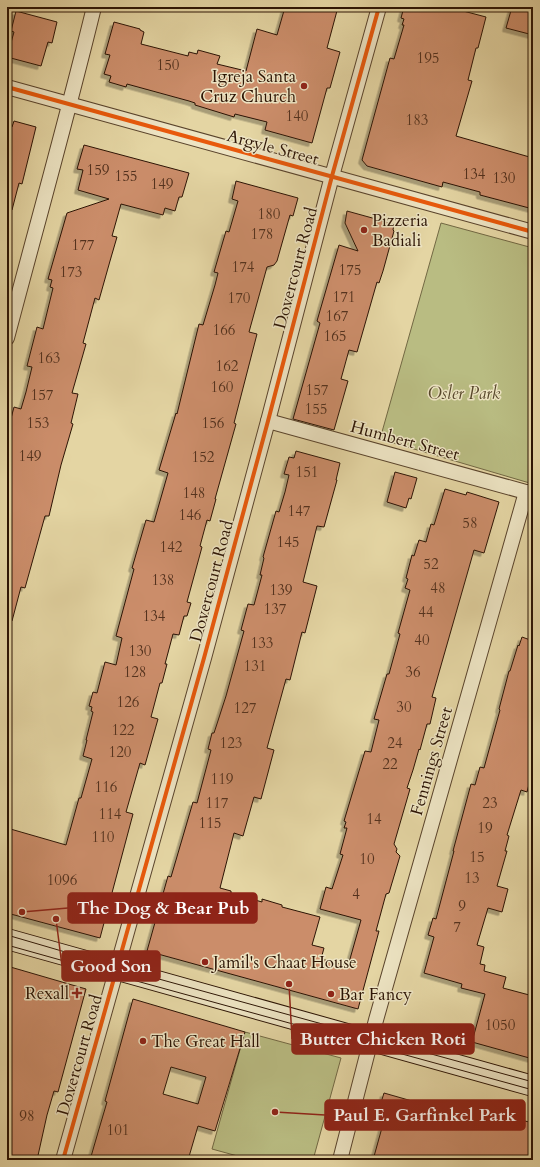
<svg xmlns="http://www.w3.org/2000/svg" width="540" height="1167" font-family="Cardo,serif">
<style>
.green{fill:#b9bc82;stroke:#726843}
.building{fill:#cb8d6b;stroke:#2c1404;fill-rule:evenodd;filter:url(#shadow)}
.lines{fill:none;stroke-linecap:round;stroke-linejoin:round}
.minor-casing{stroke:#5a442c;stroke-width:16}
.secondary-casing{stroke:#2c1404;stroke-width:22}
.minor{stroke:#ede4c3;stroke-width:14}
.secondary{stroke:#ede4c3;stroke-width:20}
.tram{stroke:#2c1404;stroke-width:1}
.cycleway-casing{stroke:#ede4c3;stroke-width:6}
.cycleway{stroke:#e8590c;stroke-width:4}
.poi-dot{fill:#8f2418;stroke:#ede4c3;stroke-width:1.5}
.labels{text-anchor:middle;stroke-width:3;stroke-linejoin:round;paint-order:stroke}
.number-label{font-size:15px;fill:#54321e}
.poi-label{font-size:17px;fill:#2c1404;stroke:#ede4c3;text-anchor:start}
.street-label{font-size:17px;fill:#2c1404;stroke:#ede4c3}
.park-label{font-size:17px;font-style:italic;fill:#56462a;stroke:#ede4c3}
.leader{fill:none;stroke:#8f2418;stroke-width:1.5}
.callout-dot{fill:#8f2418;stroke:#ede4c3;stroke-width:1.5}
.callout{fill:#8f2418;stroke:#8f2418;stroke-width:1.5}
.callout-label{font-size:18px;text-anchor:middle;font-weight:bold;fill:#fff}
</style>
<defs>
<filter id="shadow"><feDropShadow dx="-3.5" dy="3.5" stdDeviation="0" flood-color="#0004"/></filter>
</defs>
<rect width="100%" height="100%" fill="#e4d5a3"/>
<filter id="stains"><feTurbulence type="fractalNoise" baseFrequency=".005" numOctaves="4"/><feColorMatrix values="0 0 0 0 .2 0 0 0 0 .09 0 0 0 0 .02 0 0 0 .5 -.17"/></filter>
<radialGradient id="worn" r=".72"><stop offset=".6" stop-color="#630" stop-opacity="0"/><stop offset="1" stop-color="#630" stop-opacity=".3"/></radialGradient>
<g class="green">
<polygon points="441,223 533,248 533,484 380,439"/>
<polygon points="245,1032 341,1058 313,1160 252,1160 212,1149"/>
</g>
<g class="building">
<polygon points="285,7 338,7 327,48 340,52 330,88 327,88 312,143 265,130 267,122 235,114 234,117 195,105 195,103 189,101 127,84 126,87 109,82 111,76 104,74 110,55 105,54 114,22 140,29 140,30 144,32 141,44 188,56 189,52 197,54 198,50 220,56 217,64 246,71 257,29 277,35"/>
<polygon points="404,7 448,7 486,17 478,48 476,48 468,80 472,81 456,136 533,158 533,209 480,195 480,192 443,182 442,187 367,166 362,160 390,58 394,59 404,25 402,25 404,19 401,18"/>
<polygon points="512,7 533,7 533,35 506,28"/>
<polygon points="16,11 57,22 52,43 48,42 41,66 7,57 14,32 11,31"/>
<polygon points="14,121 36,127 22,184 19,183 12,210 7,210 7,125 12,127"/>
<polygon points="84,145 189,173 182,197 179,197 175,211 165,208 163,215 121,204 112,236 117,237 110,261 99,300 95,298 83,343 86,344 72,393 78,394 71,423 73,424 61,465 49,516 45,516 25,588 21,587 12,621 7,620 7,434 14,407 21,409 26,392 32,367 27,366 37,327 43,329 53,288 50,287 52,280 48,279 67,213 109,199 78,190 83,170 77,169"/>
<polygon points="236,181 298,198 293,216 290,215 277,261 274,265 267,267 249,332 257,334 234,423 236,424 215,499 216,499 210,521 207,520 200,546 202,547 187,602 191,603 187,616 184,616 179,635 173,634 165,664 167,664 162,683 160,683 151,717 158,719 145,765 140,763 126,812 133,814 100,938 7,913 7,828 66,845 79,798 81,798 92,759 83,756 87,740 86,740 93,712 91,711 92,707 89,706 93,692 97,693 105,662 116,665 122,638 116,636 134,569 132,568 146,520 154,522 168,473 159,470 176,413 177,414 199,324 203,325 215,285 218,273 214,272 226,231 229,232 238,201 232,199"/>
<polygon points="347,211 394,224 393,230 394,231 383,271 379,283 377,282 357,352 349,350 341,379 348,381 334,430 293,419 320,323 317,321 339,245 358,251 345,223"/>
<polygon points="296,451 340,463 336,480 337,480 324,527 317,526 303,582 317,586 305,633 302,632 290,680 286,679 267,748 274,750 261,799 254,797 243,836 234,833 220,888 231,891 231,893 262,902 262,899 282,905 282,907 320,917 312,945 324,948 321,959 348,966 361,920 320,909 326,887 332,889 343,855 340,854 347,828 344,828 346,822 344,821 365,751 371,752 379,720 374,719 387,674 389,674 400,634 398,633 410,590 405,588 408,579 406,578 412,555 414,556 419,540 426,542 431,524 434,525 445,489 466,495 467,492 499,502 484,553 474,550 432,697 436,698 430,724 427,724 420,750 419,749 413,770 407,788 410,789 394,844 397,849 396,852 400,856 389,893 386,894 376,931 379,931 358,1009 147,951 168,876 171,877 193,802 197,803 211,750 208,749 212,733 214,733 226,696 244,631 241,630 248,604 254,605 262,575 260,575 264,558 263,557 276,511 279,512 285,492 289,475 284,474 289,457 294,458"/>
<polygon points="395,472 417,478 411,499 409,498 406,508 387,502"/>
<polygon points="522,637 533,641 533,769 527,792 521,790 507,835 509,836 505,851 507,851 497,886 508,889 502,912 488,908 477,945 484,947 480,964 485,965 484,971 506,977 503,988 533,996 533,1059 472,1042 485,994 461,988 462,984 424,973 434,937 428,935 433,918 436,919 454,851 453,851 471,784 475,785 480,767 484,768 500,710 499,709 509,671 510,671 518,645 519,646"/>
<polygon points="7,966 86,989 58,1092 54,1091 47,1115 37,1160 7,1160"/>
<path d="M133,999L245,1032L215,1131L198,1126L188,1160H90L99,1129L107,1102L105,1101ZM171,1067L206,1077L198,1104L163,1094Z"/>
<polygon points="384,1093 510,1129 513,1118 533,1123 533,1160 373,1160 383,1124 375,1122"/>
</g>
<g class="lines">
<g class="minor-casing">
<g id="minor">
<polyline points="7,87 533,232"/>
<path d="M7,338C36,228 67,118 94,7"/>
<polyline points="268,421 533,494"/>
<polyline points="63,1160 204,658 268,421 332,176 379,7"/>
<polyline points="340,1160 376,1020 526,492"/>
</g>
</g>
<g class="secondary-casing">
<polyline id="secondary" points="7,939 533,1086"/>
</g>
<use href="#minor" class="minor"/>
<use href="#secondary" class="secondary"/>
<g class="tram">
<polyline points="7,935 137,973 533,1082"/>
<polyline points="7,945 82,966 533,1090"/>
</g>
<g class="cycleway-casing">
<g id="cycleway">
<polyline points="7,87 533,232"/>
<polyline points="63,1160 204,658 268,421 332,176 379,7"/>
</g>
</g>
<use href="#cycleway" class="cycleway"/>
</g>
<g class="poi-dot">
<circle cx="304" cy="86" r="4"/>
<circle cx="364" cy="230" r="4"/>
<circle cx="205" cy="962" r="4"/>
<path d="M75 987h4v4h4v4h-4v4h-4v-4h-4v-4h4z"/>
<circle cx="331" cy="994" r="4"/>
<circle cx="143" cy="1041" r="4"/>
</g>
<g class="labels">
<g class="number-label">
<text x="428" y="63">195</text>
<text x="168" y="70">150</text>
<text x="297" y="121">140</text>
<text x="417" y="125">183</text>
<text x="98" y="175">159</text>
<text x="474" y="179">134</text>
<text x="126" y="181">155</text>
<text x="504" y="183">130</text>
<text x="162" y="189">149</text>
<text x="269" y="219">180</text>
<text x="262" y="239">178</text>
<text x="83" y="250">177</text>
<text x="243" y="272">174</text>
<text x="350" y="275">175</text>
<text x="71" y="277">173</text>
<text x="344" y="302">171</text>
<text x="239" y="303">170</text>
<text x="337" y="321">167</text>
<text x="224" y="335">166</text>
<text x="335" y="341">165</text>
<text x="49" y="363">163</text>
<text x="227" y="371">162</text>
<text x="222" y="392">160</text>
<text x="317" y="395">157</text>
<text x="42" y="400">157</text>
<text x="316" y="414">155</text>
<text x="38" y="428">153</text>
<text x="213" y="428">156</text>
<text x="30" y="461">149</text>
<text x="203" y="462">152</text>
<text x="307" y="477">151</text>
<text x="194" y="498">148</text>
<text x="299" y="516">147</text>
<text x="190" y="520">146</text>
<text x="470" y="528">58</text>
<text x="288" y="547">145</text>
<text x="171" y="552">142</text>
<text x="431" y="569">52</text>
<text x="163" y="585">138</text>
<text x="438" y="593">48</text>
<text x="281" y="595">139</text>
<text x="275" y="614">137</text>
<text x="426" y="617">44</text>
<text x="154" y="621">134</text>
<text x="422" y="645">40</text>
<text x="262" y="648">133</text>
<text x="140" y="656">130</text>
<text x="255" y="671">131</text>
<text x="135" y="677">128</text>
<text x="413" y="677">36</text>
<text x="128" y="707">126</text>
<text x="404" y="712">30</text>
<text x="245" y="713">127</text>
<text x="123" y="735">122</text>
<text x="231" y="748">123</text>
<text x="395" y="748">24</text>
<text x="120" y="757">120</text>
<text x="390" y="769">22</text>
<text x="222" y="784">119</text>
<text x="106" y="792">116</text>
<text x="217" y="808">117</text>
<text x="490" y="808">23</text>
<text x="110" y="819">114</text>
<text x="374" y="824">14</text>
<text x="210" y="828">115</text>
<text x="485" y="833">19</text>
<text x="103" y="842">110</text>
<text x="477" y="862">15</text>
<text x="367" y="864">10</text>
<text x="472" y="883">13</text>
<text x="62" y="885">1096</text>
<text x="356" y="899">4</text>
<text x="462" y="911">9</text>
<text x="457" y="932">7</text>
<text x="500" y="1030">1050</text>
<text x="27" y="1121">98</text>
<text x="118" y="1135">101</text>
</g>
<g class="poi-label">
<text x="296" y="82" text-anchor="end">Igreja Santa<tspan x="296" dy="20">Cruz Church</tspan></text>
<text x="372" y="226">Pizzeria<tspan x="372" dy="20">Badiali</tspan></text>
<text x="213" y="968">Jamil's Chaat House</text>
<text x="69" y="999" text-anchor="end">Rexall</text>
<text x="339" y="1000">Bar Fancy</text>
<text x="151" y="1047">The Great Hall</text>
</g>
<g class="street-label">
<text transform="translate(273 147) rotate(15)" y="6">Argyle Street</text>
<text transform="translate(295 268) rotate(-75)" y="6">Dovercourt Road</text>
<text transform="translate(405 440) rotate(15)" y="6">Humbert Street</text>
<text transform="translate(211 581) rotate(-75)" y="6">Dovercourt Road</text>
<text transform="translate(431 761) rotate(-74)" y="6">Fennings Street</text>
<text transform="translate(79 1055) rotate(-74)" y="6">Dovercourt Road</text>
</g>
<g class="park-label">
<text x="464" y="399">Osler Park</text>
</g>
</g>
<path class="leader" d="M22 912L68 908M56 919L62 966M289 984L292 1039M275 1112L325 1115"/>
<g class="callout-dot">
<circle cx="22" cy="912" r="4"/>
<circle cx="56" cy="919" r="4"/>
<circle cx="289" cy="984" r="4"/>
<circle cx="275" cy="1112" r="4"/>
</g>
<g class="callout">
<rect x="68" y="893" width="189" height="30" rx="4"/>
<rect x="62" y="951" width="98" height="30" rx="4"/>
<rect x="292" y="1024" width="182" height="30" rx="4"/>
<rect x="325" y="1100" width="200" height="30" rx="4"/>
</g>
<g class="callout-label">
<text x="163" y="914">The Dog &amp; Bear Pub</text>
<text x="111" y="972">Good Son</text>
<text x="383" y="1045">Butter Chicken Roti</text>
<text x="425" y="1121">Paul E. Garfinkel Park</text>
</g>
<rect width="540" height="1167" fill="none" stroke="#e4d5a3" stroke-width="24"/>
<rect x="8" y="8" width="524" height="1151" fill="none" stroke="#2c1404" stroke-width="2"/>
<rect x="12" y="12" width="516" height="1143" fill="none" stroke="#2c1404"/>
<rect width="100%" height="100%" filter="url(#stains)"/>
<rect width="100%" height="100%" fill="url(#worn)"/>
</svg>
